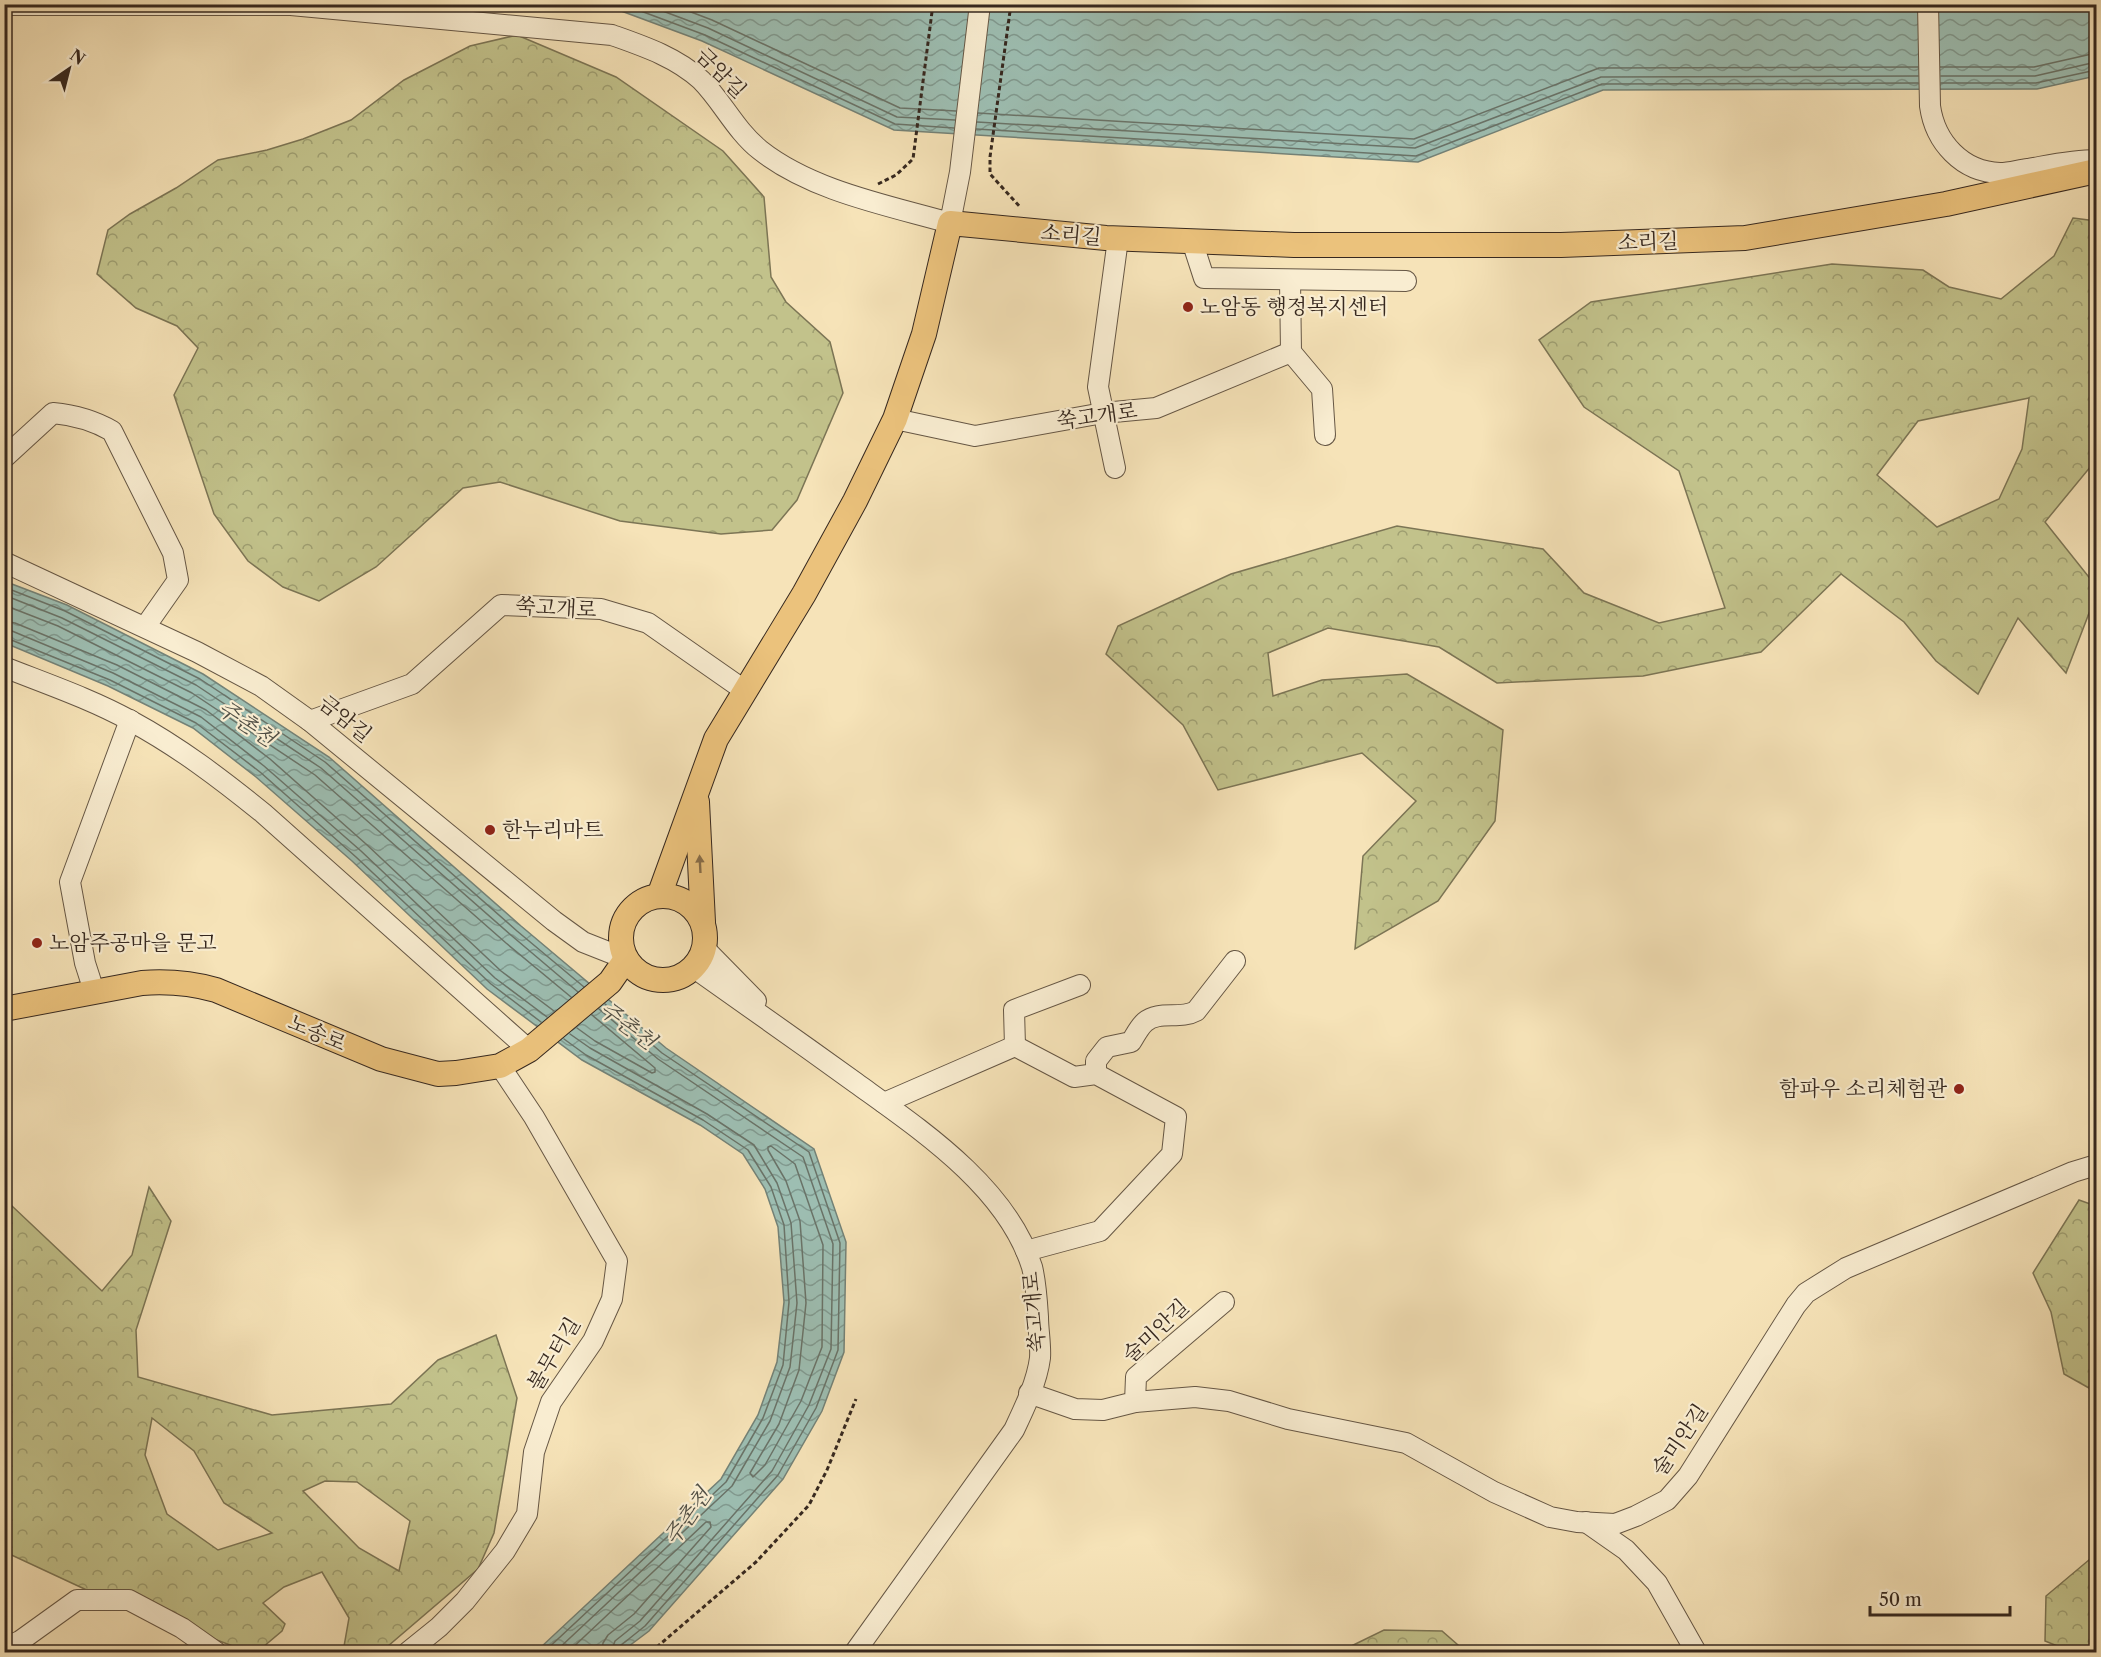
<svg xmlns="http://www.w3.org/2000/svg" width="2101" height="1657" font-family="'Libre Caslon Text','Noto Serif KR',serif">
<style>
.forest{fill:url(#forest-crowns);stroke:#7c7555;stroke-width:1.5;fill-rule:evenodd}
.water{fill:url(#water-waves);stroke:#748277;stroke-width:1.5}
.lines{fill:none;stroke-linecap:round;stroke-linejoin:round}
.shore{stroke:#6a7368;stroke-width:1.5}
.minor-casing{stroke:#665745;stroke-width:22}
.major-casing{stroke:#36281f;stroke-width:26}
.path{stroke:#36281f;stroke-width:3;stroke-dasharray:4.5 3;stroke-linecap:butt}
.minor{stroke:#f9edd1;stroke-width:20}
.major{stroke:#ebc27c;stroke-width:24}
.oneway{fill:#876d49}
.poi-dot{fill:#8f2418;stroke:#f9edd1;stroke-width:2}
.labels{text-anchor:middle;stroke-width:4.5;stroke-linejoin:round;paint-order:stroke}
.street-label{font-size:21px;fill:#36281f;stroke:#f9edd1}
.poi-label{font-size:21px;fill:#36281f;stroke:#f9edd1;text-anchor:start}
.water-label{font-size:22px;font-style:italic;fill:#504e44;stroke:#f9edd1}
</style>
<defs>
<pattern id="forest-crowns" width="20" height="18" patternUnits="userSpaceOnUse" patternTransform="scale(1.5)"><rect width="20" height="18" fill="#c2c28b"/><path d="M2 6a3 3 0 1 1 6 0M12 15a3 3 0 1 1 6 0" fill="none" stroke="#9e9e71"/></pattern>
<pattern id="water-waves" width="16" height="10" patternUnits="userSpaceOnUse" patternTransform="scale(1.5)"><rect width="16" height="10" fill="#9dbeb2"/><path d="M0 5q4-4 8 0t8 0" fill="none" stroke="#819a90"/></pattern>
</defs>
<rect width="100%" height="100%" fill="#f6e3b8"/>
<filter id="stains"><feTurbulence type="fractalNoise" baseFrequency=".00333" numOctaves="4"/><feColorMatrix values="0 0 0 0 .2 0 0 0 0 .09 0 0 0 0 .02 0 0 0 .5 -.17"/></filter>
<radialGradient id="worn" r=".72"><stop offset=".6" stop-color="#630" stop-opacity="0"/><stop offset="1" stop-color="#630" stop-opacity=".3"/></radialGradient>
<g class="forest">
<polygon points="517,35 616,77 723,151 764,197 771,277 786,302 830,342 843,393 797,500 772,530 721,534 620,521 500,482 463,488 376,567 319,601 283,587 248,561 214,514 174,395 198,348 177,326 136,308 97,274 108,230 130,214 176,188 218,160 267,150 303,139 351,120 404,80 470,46"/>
<path d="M2073,218L2096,221V460L2045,522L2096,586V595L2066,673L2018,618L1978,694L1936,661L1904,622L1841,574L1761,652L1643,676L1497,683L1439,647L1328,628L1268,653L1273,696L1322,680L1407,674L1503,730L1495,821L1438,901L1355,949L1363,856L1416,801L1362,753L1218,790L1183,725L1106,654L1118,626L1231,574L1397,526L1543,549L1584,593L1659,623L1725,608L1679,471L1584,407L1539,340L1591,302L1832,264L1923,270L1949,287L2001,299L2054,256ZM2029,398L2022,449L1999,499L1937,527L1877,475L1918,421Z"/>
<path d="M149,1187L171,1221L136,1330L138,1377L272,1415L391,1404L438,1360L496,1335L517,1398L494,1533L478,1569L381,1652H343L349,1618L322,1572L284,1587L263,1603L285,1624L282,1631L257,1652H249L106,1599L5,1552V1202L11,1205L102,1291L132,1255ZM152,1418L194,1451L224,1503L272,1533L218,1550L167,1514L145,1455ZM325,1481L357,1482L410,1521L399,1571L359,1548L303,1491Z"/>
<polygon points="2079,1200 2096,1206 2096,1361 2089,1388 2064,1374 2051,1312 2033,1273"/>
<polygon points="2096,1554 2096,1652 2072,1652 2045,1641 2046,1596"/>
<polygon points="1384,1630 1442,1631 1466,1652 1339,1652"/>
</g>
<g class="water">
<polygon points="2096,4 2096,76 2037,89 1603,90 1418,162 894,130 702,41 605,5"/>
<polygon points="4,581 67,605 203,674 329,757 521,926 666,1048 814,1149 846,1242 844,1352 822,1411 783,1479 649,1631 621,1652 532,1652 540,1648 721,1479 758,1415 777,1362 784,1302 778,1227 765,1189 743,1154 700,1125 582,1060 487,989 352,861 256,777 193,728 108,686 5,643"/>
</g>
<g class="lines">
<g class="shore">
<polyline points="622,4 705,35 895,124 954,128"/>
<polyline points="644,4 708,28 897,117 955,120"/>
<polyline points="670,4 712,20 900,108 956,111"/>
<polyline points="1940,67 2034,67 2096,53"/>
<polyline points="1941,76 2035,76 2096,62"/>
<polyline points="1941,83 2036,83 2096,70"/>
<polyline points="978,113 1414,139 1599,68 1918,67"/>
<polyline points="977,122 1415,148 1601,77 1918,76"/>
<polyline points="976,129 1416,156 1602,84 1918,83"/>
<polyline points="4,587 65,611 200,679 325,762 517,931 584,987"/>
<polyline points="4,595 62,618 196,685 321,768 512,936 578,992"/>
<polyline points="4,605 58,626 192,693 315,775 506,943 571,997"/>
<polyline points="4,621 15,623 117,665 206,710 270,759 366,844 501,971 554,1011"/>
<polyline points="4,630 12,631 113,673 201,717 264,766 361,851 495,978 547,1017"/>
<polyline points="4,637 110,680 196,723 260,772 356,857 491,984 541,1022"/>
<polyline points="605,1004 662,1053 809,1152 840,1243 838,1350 816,1408 778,1475 645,1626 620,1646 618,1652"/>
<polyline points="599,1009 658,1059 803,1157 833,1244 831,1349 809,1405 772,1471 640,1621 615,1641 611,1652"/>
<polyline points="577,1028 595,1041 652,1073 655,1072 655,1068 592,1015"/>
<polygon points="771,1146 795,1164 823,1245 822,1347 801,1401 765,1465 753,1477 750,1473 779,1424 799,1370 806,1303 800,1221 786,1181 768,1150 768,1147"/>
<polyline points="544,1652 726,1482 763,1418 783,1365 789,1302 784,1225 771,1187 748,1150 703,1120 586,1055 564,1039"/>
<polyline points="555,1652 732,1486 770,1421 790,1367 797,1303 791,1223 777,1183 754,1145 707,1114 590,1048 570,1034"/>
<polyline points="568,1652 706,1522 710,1522 711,1527 634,1614 608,1635 603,1643 602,1652"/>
</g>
<g class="minor-casing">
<g id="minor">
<path d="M1928,4L1930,106C1935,142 1962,172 2000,173C2009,173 2019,170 2028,169C2051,165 2073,160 2096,160"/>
<path d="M4,5H291L612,35C643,46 676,57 701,80C722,101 736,131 760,150C812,191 887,205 950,223L960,172L980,4"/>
<polyline points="1192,241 1204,278 1406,281"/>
<polyline points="1290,280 1291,352 1322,389 1325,435"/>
<polyline points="895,419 975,436 1103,413 1156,408 1291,352"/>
<path d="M4,458L53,413C74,415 93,420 112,431L173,553L178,580L145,627"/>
<polyline points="1115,468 1098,387 1118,239"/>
<polyline points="4,562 197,652 261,686 310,721 554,921 583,942 626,959"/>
<path d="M4,667C47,684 91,699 131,721C179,747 221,779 263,813L529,1050"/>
<polyline points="310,721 412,684 501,605 601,609 648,623 744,690"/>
<polyline points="704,948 756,1001"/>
<path d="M693,967C748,1006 802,1044 856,1083C921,1130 1007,1187 1032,1267C1036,1283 1037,1301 1038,1317C1038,1330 1041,1345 1040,1358C1037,1382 1024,1409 1014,1430L855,1652"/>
<polyline points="94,991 85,963 70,882 130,720"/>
<polyline points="1015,1046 1074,1077 1096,1074 1176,1117 1172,1154 1100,1231 1026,1251"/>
<path d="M1096,1074V1061L1107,1047L1131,1042C1135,1036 1139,1027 1145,1022C1159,1010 1180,1020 1196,1011L1235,961"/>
<polyline points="884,1103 1015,1046 1014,1010 1080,985"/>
<polyline points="1029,1393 1075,1409 1103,1410 1135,1402 1136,1377 1224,1302"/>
<polyline points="1135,1402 1195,1397 1229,1401 1288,1419 1406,1443 1494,1492 1550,1517 1577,1522 1615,1524 1636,1516 1667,1500 1688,1476 1796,1305 1806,1293 1846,1268 2073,1172 2096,1165"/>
<polyline points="1586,1522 1626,1550 1657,1583 1696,1652"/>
<polyline points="4,1648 20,1641 77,1600 129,1600 182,1628 216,1652"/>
<polyline points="408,1652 439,1627 465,1601 505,1551 527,1514 534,1452 551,1402 593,1341 612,1299 617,1261 534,1117 500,1066"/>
</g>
</g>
<g class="major-casing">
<g id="major">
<polyline points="697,802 703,922"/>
<polyline points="659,896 716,739 804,594 855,501 895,419 924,334 950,223 1106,238 1294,245 1561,245 1745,238 1946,204 2096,171"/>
<circle cx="663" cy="938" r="42"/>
<path d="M4,1009L142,983C168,981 191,983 216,990L381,1059L438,1074L456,1073L500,1066L529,1050L610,982L626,959"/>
</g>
</g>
<g class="path">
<polyline points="1011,4 990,157 990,174 1021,208"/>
<polyline points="878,184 896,175 913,159 933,4"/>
<polyline points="651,1652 756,1562 809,1505 827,1470 856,1399"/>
</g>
<use href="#minor" class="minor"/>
<use href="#major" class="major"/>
</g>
<defs><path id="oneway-solid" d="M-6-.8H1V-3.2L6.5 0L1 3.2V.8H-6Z" transform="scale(1.5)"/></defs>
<use class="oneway" href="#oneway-solid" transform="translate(700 864) rotate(-93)"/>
<g class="poi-dot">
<circle cx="1188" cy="307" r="6"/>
<circle cx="490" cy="830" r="6"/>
<circle cx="37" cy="943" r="6"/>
<circle cx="1959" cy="1089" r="6"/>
</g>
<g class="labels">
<g class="street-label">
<text transform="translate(721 73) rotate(45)" y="7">금암길</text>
<text transform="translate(1071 235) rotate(5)" y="7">소리길</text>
<text transform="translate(1648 242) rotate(-2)" y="7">소리길</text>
<text transform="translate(1097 416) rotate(-8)" y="7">쑥고개로</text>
<text transform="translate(556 608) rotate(3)" y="7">쑥고개로</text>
<text transform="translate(345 719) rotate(39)" y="7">금암길</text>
<text transform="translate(317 1033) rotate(23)" y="7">노송로</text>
<text transform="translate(1034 1312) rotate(-95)" y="7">쑥고개로</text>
<text transform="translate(1156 1331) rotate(-43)" y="7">술미안길</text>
<text transform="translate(554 1354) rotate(-59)" y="7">불무터길</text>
<text transform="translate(1680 1440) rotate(-56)" y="7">술미안길</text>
</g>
<g class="poi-label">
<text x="1200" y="314">노암동 행정복지센터</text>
<text x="502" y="837">한누리마트</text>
<text x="49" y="950">노암주공마을 문고</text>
<text x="1947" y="1096" text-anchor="end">함파우 소리체험관</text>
</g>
<g class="water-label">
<text transform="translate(247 723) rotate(34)" y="8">주촌천</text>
<text transform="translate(628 1025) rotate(37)" y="8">주촌천</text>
<text transform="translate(687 1516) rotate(-55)" y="8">주촌천</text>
</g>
</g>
<rect width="2101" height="1657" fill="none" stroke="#f6e3b8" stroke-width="24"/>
<rect x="6" y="6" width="2089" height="1645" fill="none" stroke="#36281f" stroke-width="3"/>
<rect x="12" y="12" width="2077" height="1633" fill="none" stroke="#36281f" stroke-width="1.5"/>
<g transform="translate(69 69) rotate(35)" stroke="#f9edd1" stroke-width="4.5" paint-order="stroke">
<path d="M0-4.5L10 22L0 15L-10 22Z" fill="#36281f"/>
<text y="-9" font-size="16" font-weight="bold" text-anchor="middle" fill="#36281f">N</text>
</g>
<path d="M1870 1606v9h140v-9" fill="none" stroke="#36281f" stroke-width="3"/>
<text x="1879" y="1606" font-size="18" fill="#36281f" stroke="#f9edd1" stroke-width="4.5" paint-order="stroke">50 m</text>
<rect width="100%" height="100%" filter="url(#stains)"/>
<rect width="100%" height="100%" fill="url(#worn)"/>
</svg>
